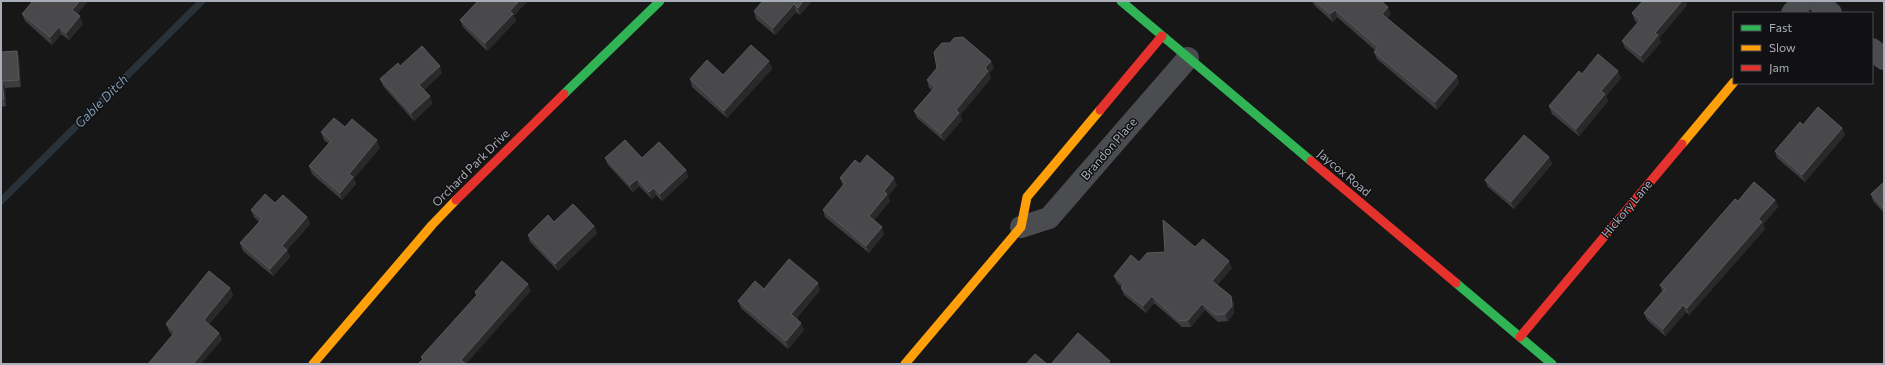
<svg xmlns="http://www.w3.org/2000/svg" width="1885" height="365" font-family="Commissioner,sans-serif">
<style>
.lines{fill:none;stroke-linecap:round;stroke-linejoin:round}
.stream{stroke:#2a3239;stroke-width:7}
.street{stroke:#4b4c50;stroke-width:22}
.fast{stroke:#30b455;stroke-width:9}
.slow{stroke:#ff9f0a;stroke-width:9}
.jam{stroke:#e5322d;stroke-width:9}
.wall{fill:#3d3d3f}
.shaded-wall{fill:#29292a}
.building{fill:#49494c;stroke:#58595d}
.labels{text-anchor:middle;stroke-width:3;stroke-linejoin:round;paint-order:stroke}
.street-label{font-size:12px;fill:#a8adb8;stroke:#111113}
.water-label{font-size:13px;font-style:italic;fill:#7f9bb3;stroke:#111113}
</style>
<rect width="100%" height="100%" fill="#171717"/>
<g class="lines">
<polyline class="stream" points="1,201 202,1"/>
<g class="street">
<polyline points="1817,1 1831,13"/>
<polyline points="1792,13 1803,1"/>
<polyline points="1872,49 1884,59"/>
<polyline points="1021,227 1049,218 1188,58"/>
</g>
<g class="fast">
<polyline points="1121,1 1311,161"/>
<polyline points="564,94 660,1"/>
<polyline points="1456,283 1552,364"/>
</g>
<g class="slow">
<polyline points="1682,144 1734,82"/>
<polyline points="313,364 432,225 456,200"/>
<polyline points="905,364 1021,227 1027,197 1100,110"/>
</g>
<g class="jam">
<polyline points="1100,110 1162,36"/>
<polyline points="1311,161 1456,283"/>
<polyline points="456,200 564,94"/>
<polyline points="1520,337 1682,144"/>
</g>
</g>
<g class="wall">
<polygon points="33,1 88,1 77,14 83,24 69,40 61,34 52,45 25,21 22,14"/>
<polygon points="763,1 812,1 800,15 796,12 775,35 756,19 754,11"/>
<polygon points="1312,1 1381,1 1391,14 1387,18 1457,76 1459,83 1437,110 1377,59 1374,52 1375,50 1337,17 1333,22 1314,5"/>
<polygon points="1643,1 1685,1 1687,5 1659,38 1661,42 1643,63 1625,48 1622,41 1638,23 1635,21 1632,13"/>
<polygon points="514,16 516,21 487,51 463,27 460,20"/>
<polygon points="17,51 19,58 21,87 5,88 6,106 1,107 1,52"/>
<polygon points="769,61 772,69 727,118 692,87 690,79 723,75"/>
<polygon points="400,66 442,73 424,90 430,96 432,104 414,121 383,86 380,79"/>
<polygon points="937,68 994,68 989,73 991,78 960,115 962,120 944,141 917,118 914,111 932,90 929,88 927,80"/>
<polygon points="1582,74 1621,78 1606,96 1608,101 1579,136 1552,114 1549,106"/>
<polygon points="1803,125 1842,128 1845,135 1805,182 1777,158 1775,151"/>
<polygon points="345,127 380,148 354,178 356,184 342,200 312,174 309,166 329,144 324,140 321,132"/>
<polygon points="1549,157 1552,164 1514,209 1488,187 1485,180"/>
<polygon points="605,158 642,158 686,170 688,177 662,201 656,195 652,199 639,186 633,192 608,165"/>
<polygon points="860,164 897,185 888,196 890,201 874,220 884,234 869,253 825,217 823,210 843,186 840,178"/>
<polygon points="1884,182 1884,213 1873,201 1871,194"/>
<polygon points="1775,200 1778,207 1763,224 1765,229 1689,315 1686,312 1665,336 1647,320 1644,313 1662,291 1660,285 1738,201"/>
<polygon points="275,203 307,217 310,224 287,250 290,257 273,276 243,251 240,243 259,222 254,217 251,210"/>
<polygon points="554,222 594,226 597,233 558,271 530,242 528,235"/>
<polygon points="1195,247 1232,268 1217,285 1234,303 1234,313 1228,321 1218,322 1205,310 1191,327 1182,327 1154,303 1146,313 1124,295 1121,288 1122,287 1117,283 1114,276 1139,262 1165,252"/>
<polygon points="230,288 233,296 209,324 219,333 222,340 172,335 169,331 166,324"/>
<polygon points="764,289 820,290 797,318 804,330 788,349 741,308 738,301"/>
</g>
<g class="shaded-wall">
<polygon points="80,1 88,1 75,17 72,10"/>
<polygon points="519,1 528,1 514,16 516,21 487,51 485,43 510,11"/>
<polygon points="803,1 812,1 800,15 798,8"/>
<polygon points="1682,1 1685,1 1687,5 1659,38 1661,42 1643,63 1641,56 1655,33"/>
<polygon points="794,4 796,12 775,35 773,28"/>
<polygon points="1388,7 1391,14 1385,21 1382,14"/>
<polygon points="1335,10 1337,17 1333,22 1330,14"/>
<polygon points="80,16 83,24 69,40 66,33"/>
<polygon points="59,27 61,34 52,45 50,37"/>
<polygon points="17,51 19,58 21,87 19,80"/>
<polygon points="769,61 772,69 727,118 724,111"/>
<polygon points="991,61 994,68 989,73 991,78 960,115 962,120 944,141 941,134 956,110 985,68"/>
<polygon points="440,66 442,73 422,92 419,85"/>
<polygon points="1618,71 1621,78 1606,96 1608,101 1579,136 1576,129 1601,91"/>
<polygon points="1457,76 1459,83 1437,110 1435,102"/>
<polygon points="2,81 5,88 6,106 4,99"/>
<polygon points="430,96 432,104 414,121 411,113"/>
<polygon points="1842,128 1845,135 1805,182 1802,175"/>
<polygon points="377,140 380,148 354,178 356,184 342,200 340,193 349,174"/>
<polygon points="1549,157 1552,164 1514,209 1511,202"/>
<polygon points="686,170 688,177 662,201 660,194"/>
<polygon points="894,178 897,185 888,196 890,201 871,223 869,216 884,191"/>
<polygon points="637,179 639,186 633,192 630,185"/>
<polygon points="654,188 656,195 652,199 649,192"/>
<polygon points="1775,200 1778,207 1763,224 1765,229 1689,315 1687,308 1758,219"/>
<polygon points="307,217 310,224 287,250 290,257 273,276 270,269 282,246"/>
<polygon points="594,226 597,233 558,271 555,264"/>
<polygon points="882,227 884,234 869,253 866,246"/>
<polygon points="1229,261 1232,268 1215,288 1212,281"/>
<polygon points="818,283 820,290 794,321 791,314"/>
<polygon points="528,284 531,291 466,364 461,360"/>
<polygon points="230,288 233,296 207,327 204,320"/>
<polygon points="1152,296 1154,303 1146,313 1143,306"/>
<polygon points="1231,296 1234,303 1234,313 1228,321 1225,314"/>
<polygon points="1202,304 1205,310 1191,327 1188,320"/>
<polygon points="1683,305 1686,312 1665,336 1663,329"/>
<polygon points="801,323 804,330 788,349 786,341"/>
<polygon points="219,333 222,340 201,364 193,364"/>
</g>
<g class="building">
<polygon points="33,1 80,1 72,10 80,16 66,33 59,27 50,37 22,14"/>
<polygon points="478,1 519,1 510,11 513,14 485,43 460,20"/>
<polygon points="763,1 803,1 798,8 794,4 773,28 754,11"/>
<polygon points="1315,1 1381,1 1388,7 1382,14 1457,76 1435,102 1374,52 1378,47 1335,10 1330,14"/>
<polygon points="1643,1 1682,1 1655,33 1658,35 1641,56 1622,41 1640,20 1632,13"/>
<polygon points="963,37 991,61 985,68 988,71 956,110 959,113 941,134 914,111 935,87 927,80 937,68 934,52 942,43 950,43 954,38"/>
<polygon points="751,45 769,61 724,111 690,79 707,60 723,75"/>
<polygon points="422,46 440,66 419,85 430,96 411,113 380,79 398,63 400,66"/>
<polygon points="17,51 19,80 2,81 4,99 1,99 1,52"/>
<polygon points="1598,54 1618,71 1601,91 1605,94 1576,129 1549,106 1579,71 1582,74"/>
<polygon points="1818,107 1842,128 1802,175 1775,151 1800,122 1803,125"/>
<polygon points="334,118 345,127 352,119 377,140 349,174 353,177 340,193 309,166 331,141 321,132"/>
<polygon points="1524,135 1549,157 1511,202 1485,180"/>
<polygon points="625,140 642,158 659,142 686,170 660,194 654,188 649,192 637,179 630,185 605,158"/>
<polygon points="867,155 894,178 884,191 887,194 869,216 882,227 866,246 823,210 845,183 840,178 855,160 860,164"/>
<polygon points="1754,182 1775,200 1758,219 1762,222 1687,308 1683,305 1663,329 1644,313 1665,289 1660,285 1735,199 1738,201"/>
<polygon points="1884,182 1884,209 1871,194"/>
<polygon points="265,194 275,203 283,195 307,217 282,246 287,250 270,269 240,243 262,219 251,210"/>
<polygon points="573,204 594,226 555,264 528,235 548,215 554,222"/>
<polygon points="1163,220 1195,247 1203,239 1229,261 1212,281 1231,296 1232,306 1225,314 1216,315 1202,304 1188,320 1179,321 1152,296 1143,306 1121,288 1124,284 1114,276 1131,255 1139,262 1147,253 1165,252"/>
<polygon points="789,259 818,283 791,314 801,323 786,341 738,301 755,281 764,289"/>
<polygon points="502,261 528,284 461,360 466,364 418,364 423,359 421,357 477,295 475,292"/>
<polygon points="209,271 230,288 204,320 219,333 193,364 148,364 175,332 166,324"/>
<polygon points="1078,333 1110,361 1108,364 1051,364"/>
<polygon points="1035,354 1047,364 1026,364"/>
</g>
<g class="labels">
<g class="street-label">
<text transform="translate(1109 149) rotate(-49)" y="4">Brandon Place</text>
<text transform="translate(471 168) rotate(-45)" y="4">Orchard Park Drive</text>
<text transform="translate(1344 173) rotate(40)" y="4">Jaycox Road</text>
<text transform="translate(1627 209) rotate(-50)" y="4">Hickory Lane</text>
</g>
<g class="water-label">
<text transform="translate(101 101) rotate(-45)" y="5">Gable Ditch</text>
</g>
</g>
<rect width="1885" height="365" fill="none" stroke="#a8adb8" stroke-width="4"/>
<rect x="1733" y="12" width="140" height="72" fill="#111113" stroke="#4d4f55"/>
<rect x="1741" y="25" width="20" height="6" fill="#30b455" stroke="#4d4f55"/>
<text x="1769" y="32" font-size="12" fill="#a8adb8">Fast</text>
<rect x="1741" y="45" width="20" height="6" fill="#ff9f0a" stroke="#4d4f55"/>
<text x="1769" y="52" font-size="12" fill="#a8adb8">Slow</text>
<rect x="1741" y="65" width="20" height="6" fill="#e5322d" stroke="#4d4f55"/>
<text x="1769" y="72" font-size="12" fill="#a8adb8">Jam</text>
</svg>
